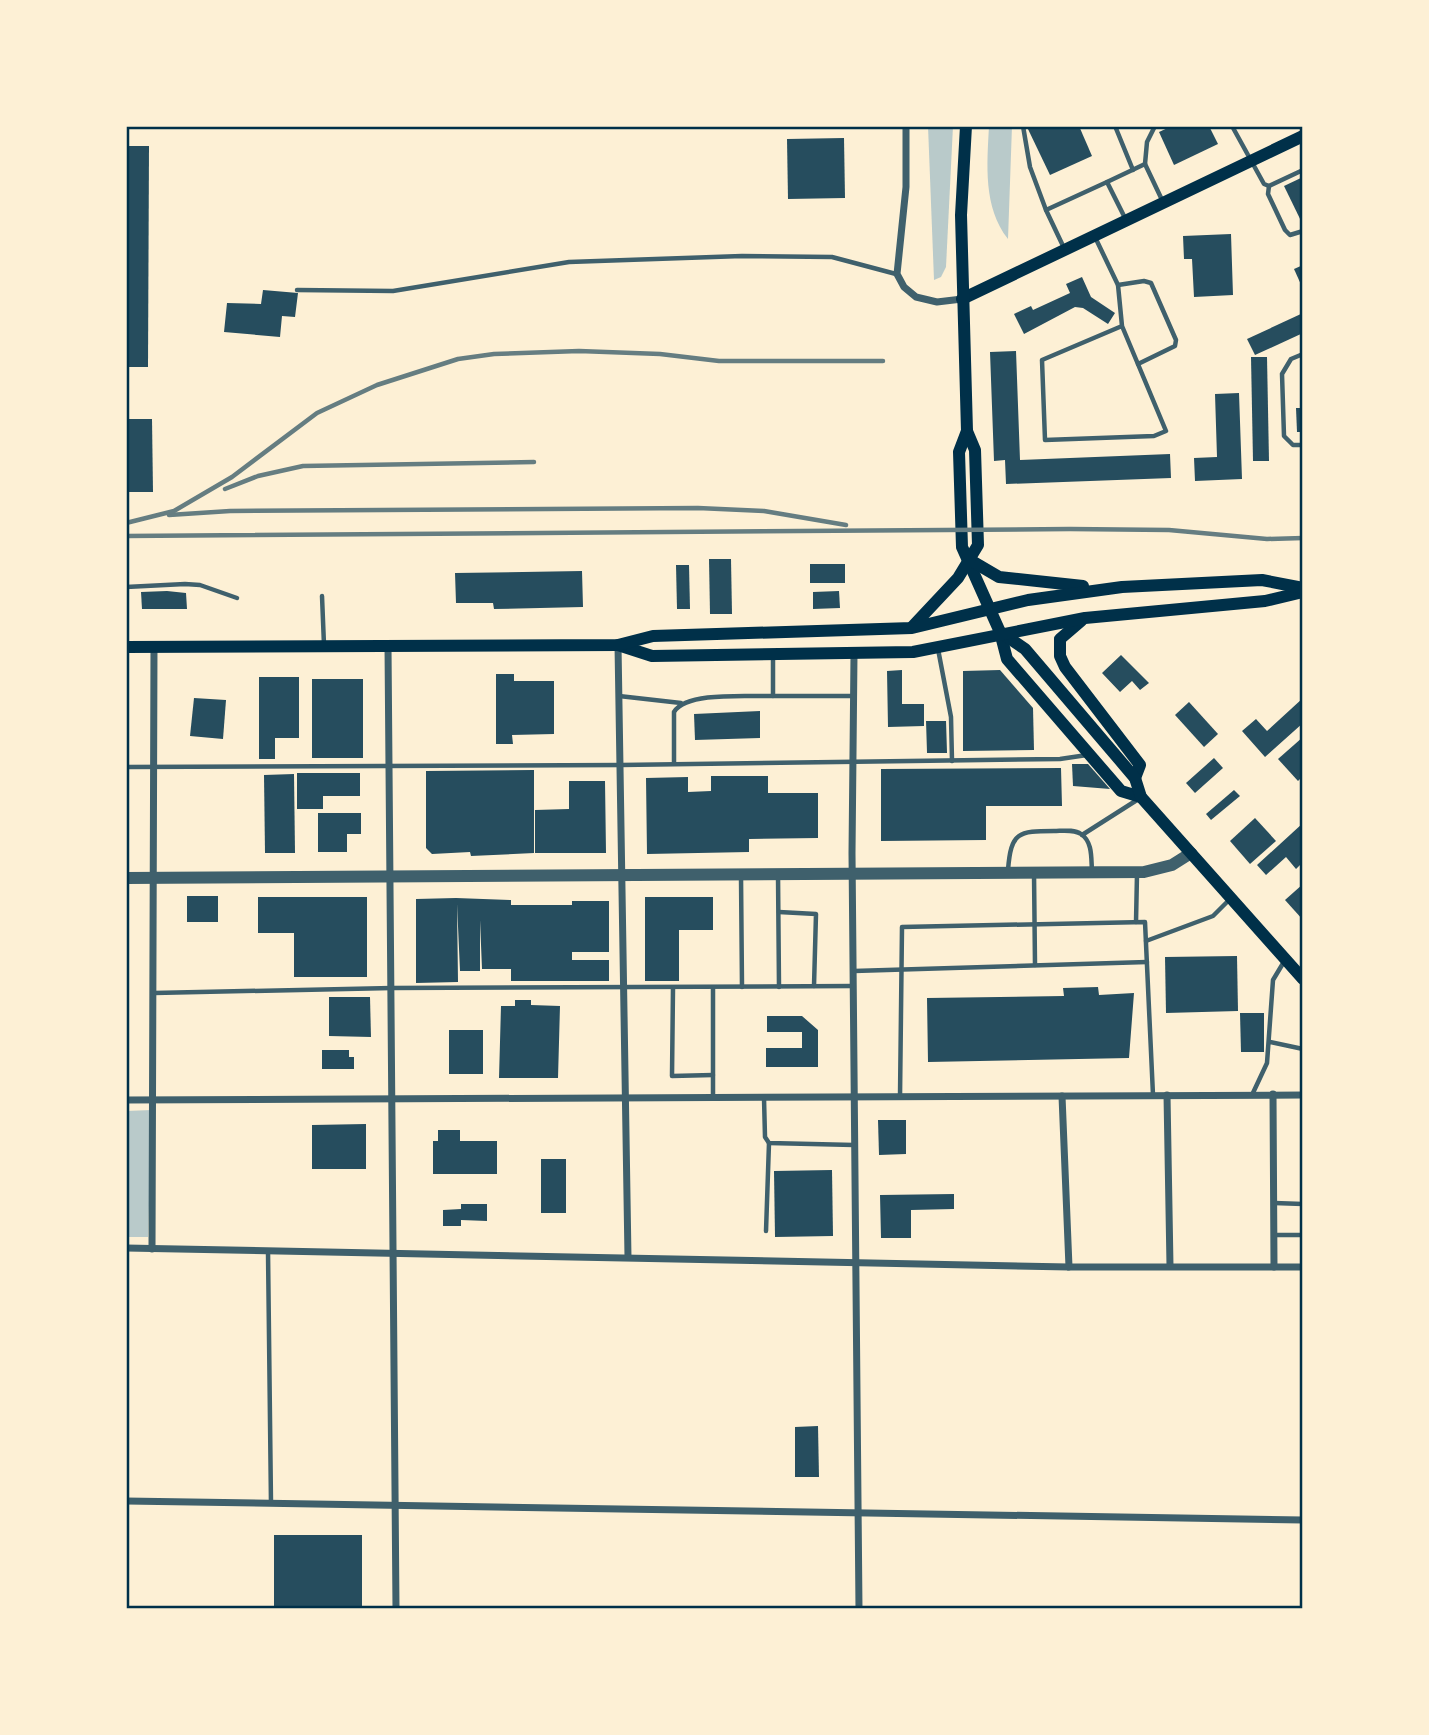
<svg xmlns="http://www.w3.org/2000/svg" width="1429" height="1735" font-family="'Roboto Condensed',sans-serif">
<style>
.green{fill:#b9caca}
.building{fill:#264d5e}
.lines{fill:none;stroke-linecap:round;stroke-linejoin:round}
.service{stroke:#3f606c;stroke-width:4.5}
.minor{stroke:#3f606c;stroke-width:7}
.tertiary{stroke:#3f606c;stroke-width:12}
.secondary{stroke:#003049;stroke-width:12}
.rail{stroke:#657d81;stroke-width:4.5}
.neatline{fill:none;stroke:#003049;stroke-width:2.5}
</style>
<rect width="100%" height="100%" fill="#fdf0d5"/>
<g class="green">
<polygon points="928,126 953,126 946,267 941,277 934,280"/>
<path d="M989,126H1012L1008,239C983,207 987,165 989,126Z"/>
<polygon points="152,1110 148,1237 126,1237 126,1111"/>
</g>
<g class="building">
<polygon points="1030,126 1079,126 1092,156 1050,175 1027,127"/>
<polygon points="1172,126 1209,126 1218,144 1174,165 1159,132"/>
<polygon points="844,138 845,198 788,199 787,139"/>
<polygon points="126,146 149,146 148,367 126,367"/>
<polygon points="1303,177 1303,225 1284,186"/>
<polygon points="1231,234 1233,295 1194,297 1192,259 1184,259 1183,236"/>
<polygon points="1303,265 1303,289 1294,269"/>
<polygon points="1082,277 1091,297 1115,313 1108,324 1083,308 1075,307 1024,334 1014,314 1031,306 1033,310 1070,293 1066,284"/>
<polygon points="263,290 298,293 295,317 282,316 280,337 224,332 227,303 261,304"/>
<polygon points="1303,313 1303,333 1255,355 1247,339"/>
<polygon points="1016,351 1020,460 1170,454 1171,478 1006,484 1005,460 994,461 990,352"/>
<polygon points="1251,357 1267,357 1269,461 1253,461"/>
<polygon points="1239,393 1242,479 1195,481 1194,458 1217,457 1215,394"/>
<polygon points="1296,408 1303,408 1303,432 1297,432"/>
<polygon points="126,419 152,419 153,492 126,492"/>
<polygon points="709,559 731,559 732,614 710,614"/>
<rect x="810" y="564" width="35" height="19"/>
<polygon points="676,565 689,565 690,609 677,609"/>
<polygon points="582,571 583,607 494,609 493,603 456,603 455,573"/>
<polygon points="167,591 186,593 187,609 142,609 141,592"/>
<polygon points="839,591 840,608 813,609 813,592"/>
<polygon points="1121,655 1149,683 1140,690 1132,681 1120,692 1102,673"/>
<polygon points="902,670 902,704 924,704 924,726 888,727 887,671"/>
<polygon points="1000,670 1033,708 1034,750 963,751 963,671"/>
<polygon points="496,674 514,674 514,681 554,681 554,734 512,735 513,744 496,744"/>
<polygon points="259,677 299,677 299,738 275,738 275,759 259,759"/>
<rect x="312" y="679" width="51" height="79"/>
<polygon points="194,698 226,700 223,739 190,736"/>
<polygon points="1303,698 1303,723 1265,757 1242,731 1256,719 1267,731"/>
<polygon points="1189,702 1218,734 1204,747 1175,715"/>
<polygon points="760,711 760,738 695,740 694,714"/>
<polygon points="926,721 946,721 947,753 927,753"/>
<polygon points="1303,737 1303,776 1298,781 1278,759"/>
<polygon points="1214,758 1223,768 1195,793 1186,783"/>
<polygon points="1072,764 1088,764 1110,789 1073,786"/>
<polygon points="1061,768 1062,806 986,806 986,840 881,841 881,769"/>
<polygon points="534,770 534,853 471,856 470,852 432,854 426,848 426,771"/>
<polygon points="297,773 360,773 360,796 323,796 323,809 297,809"/>
<polygon points="294,774 295,853 265,853 264,775"/>
<polygon points="711,776 768,776 768,793 818,793 818,838 749,839 749,852 647,854 646,778 688,777 688,792 711,791"/>
<polygon points="569,781 605,781 606,853 535,853 535,810 569,809"/>
<polygon points="1234,790 1240,796 1211,820 1206,814"/>
<polygon points="318,813 361,813 361,834 347,834 347,852 318,852"/>
<polygon points="1255,818 1276,841 1250,864 1230,841"/>
<polygon points="1303,823 1303,862 1296,869 1286,857 1266,875 1257,865"/>
<polygon points="1303,884 1303,920 1285,900"/>
<rect x="187" y="896" width="31" height="26"/>
<polygon points="258,897 367,897 367,977 294,977 294,933 258,933"/>
<polygon points="645,897 713,897 713,930 679,930 679,981 645,981"/>
<polygon points="456,898 511,900 511,905 572,905 572,901 609,901 609,952 572,952 572,960 609,960 609,981 511,981 511,969 482,969 480,920 480,971 460,971 457,904 458,982 416,983 416,899"/>
<polygon points="1237,956 1238,1011 1166,1013 1165,957"/>
<polygon points="1098,987 1099,995 1134,993 1129,1058 928,1062 927,998 1064,996 1063,988"/>
<polygon points="329,997 370,997 371,1037 329,1036"/>
<polygon points="515,1000 531,1000 531,1005 560,1006 558,1078 499,1078 501,1006 515,1006"/>
<polygon points="1240,1013 1264,1013 1264,1052 1241,1052"/>
<polygon points="767,1016 802,1016 818,1030 818,1067 766,1067 766,1048 802,1048 802,1032 767,1032"/>
<rect x="449" y="1030" width="34" height="44"/>
<polygon points="322,1050 349,1050 349,1057 354,1057 354,1069 322,1069"/>
<polygon points="878,1120 906,1120 906,1154 879,1155"/>
<polygon points="366,1124 366,1169 312,1169 312,1125"/>
<polygon points="438,1130 460,1130 460,1141 497,1141 497,1174 433,1174 433,1141 438,1141"/>
<rect x="541" y="1159" width="25" height="54"/>
<polygon points="832,1170 833,1236 775,1237 774,1171"/>
<polygon points="954,1194 954,1209 911,1210 911,1238 881,1238 880,1195"/>
<polygon points="461,1204 487,1204 487,1221 461,1220 461,1226 443,1226 443,1210 461,1209"/>
<polygon points="818,1426 819,1477 795,1477 795,1427"/>
<rect x="274" y="1535" width="88" height="72"/>
</g>
<g class="lines">
<g class="service">
<polyline points="1023,126 1030,167 1046,210"/>
<polyline points="1115,126 1133,170"/>
<polyline points="1232,126 1264,184 1269,186 1303,170"/>
<polyline points="1145,164 1147,142 1155,126"/>
<polyline points="1107,182 1145,164 1163,202"/>
<polyline points="1269,186 1268,194 1285,230 1290,235 1303,231"/>
<polyline points="1095,237 1118,285 1122,326 1042,360 1045,440 1154,436 1166,431 1122,326"/>
<polyline points="1064,248 1046,210 1107,182 1126,220"/>
<polyline points="1118,285 1144,281 1151,283 1176,340 1175,346 1138,364"/>
<polyline points="297,290 393,291 569,262 742,256 832,257 896,274"/>
<polyline points="1303,354 1291,359 1282,374 1284,436 1293,445 1303,445"/>
<polyline points="126,587 185,584 200,585 237,598"/>
<polyline points="322,596 324,645"/>
<polyline points="938,649 951,717 952,761"/>
<polyline points="773,655 773,696 853,696"/>
<polyline points="619,696 681,703"/>
<path d="M674,763V712C687,691 749,697 773,696"/>
<polyline points="126,767 621,765 1060,759 1087,755"/>
<polyline points="1082,835 1137,800"/>
<path d="M1008,870C1011,832 1018,831 1054,831C1062,831 1074,829 1081,834C1093,842 1091,859 1092,871"/>
<polyline points="1034,873 1035,965"/>
<polyline points="778,874 779,987"/>
<polyline points="741,876 742,987"/>
<polyline points="779,912 816,914 814,986"/>
<polyline points="1136,922 1137,874"/>
<polyline points="1146,941 1213,916 1229,900"/>
<polyline points="854,971 1147,962"/>
<polyline points="673,988 672,1076 713,1075"/>
<polyline points="713,988 713,1098"/>
<polyline points="154,993 392,988 853,986"/>
<polyline points="1270,1042 1303,1049"/>
<polyline points="1252,1095 1267,1063 1273,980 1285,960"/>
<polyline points="900,1097 902,927 1145,922 1153,1095"/>
<polyline points="764,1098 765,1137 769,1143 854,1145"/>
<polyline points="1274,1203 1303,1204"/>
<polyline points="766,1231 769,1143"/>
<polyline points="1274,1235 1303,1235"/>
<polyline points="268,1251 271,1503"/>
</g>
<g class="minor">
<polyline points="906,126 906,187 897,274 904,287 916,297 937,302 962,299"/>
<polyline points="618,645 628,1257"/>
<polyline points="388,646 396,1609"/>
<polyline points="854,655 852,853 859,1609"/>
<polyline points="1273,1094 1274,1267"/>
<polyline points="1167,1095 1170,1266"/>
<polyline points="1062,1096 1069,1267"/>
<polyline points="126,1100 1303,1095"/>
<polyline points="126,1248 1069,1267 1303,1267"/>
<polyline points="152,1249 154,647"/>
<polyline points="126,1501 1303,1520"/>
</g>
<polyline class="tertiary" points="126,878 1144,872 1172,865 1191,853"/>
<g class="secondary">
<polyline points="962,299 1303,136"/>
<polyline points="967,431 959,452 962,547 1000,632 1007,659 1121,791 1141,797"/>
<polyline points="970,560 999,577 1083,586"/>
<polyline points="1081,621 1060,639 1060,656 1065,667 1140,765 1135,778"/>
<polyline points="912,627 958,578 978,545 975,450 967,431 961,215 966,126"/>
<polyline points="1000,632 1025,649 1135,778 1141,797 1303,979"/>
<polyline points="618,645 652,656 913,652 1085,618 1265,601 1303,592"/>
<polyline points="126,647 618,645 653,636 912,628 1028,600 1122,587 1262,580 1303,588"/>
</g>
<g class="rail">
<polyline points="225,489 258,476 303,466 534,462"/>
<polyline points="169,515 230,511 698,508 764,511 846,525"/>
<polyline points="126,523 174,511 232,477 317,413 377,385 458,359 494,354 579,351 660,354 719,361 883,361"/>
<polyline points="126,536 1070,529 1169,530 1267,539 1303,538"/>
</g>
</g>
<rect width="1429" height="1735" fill="none" stroke="#fdf0d5" stroke-width="256"/>
<rect x="128" y="128" width="1173" height="1479" class="neatline"/>
</svg>
